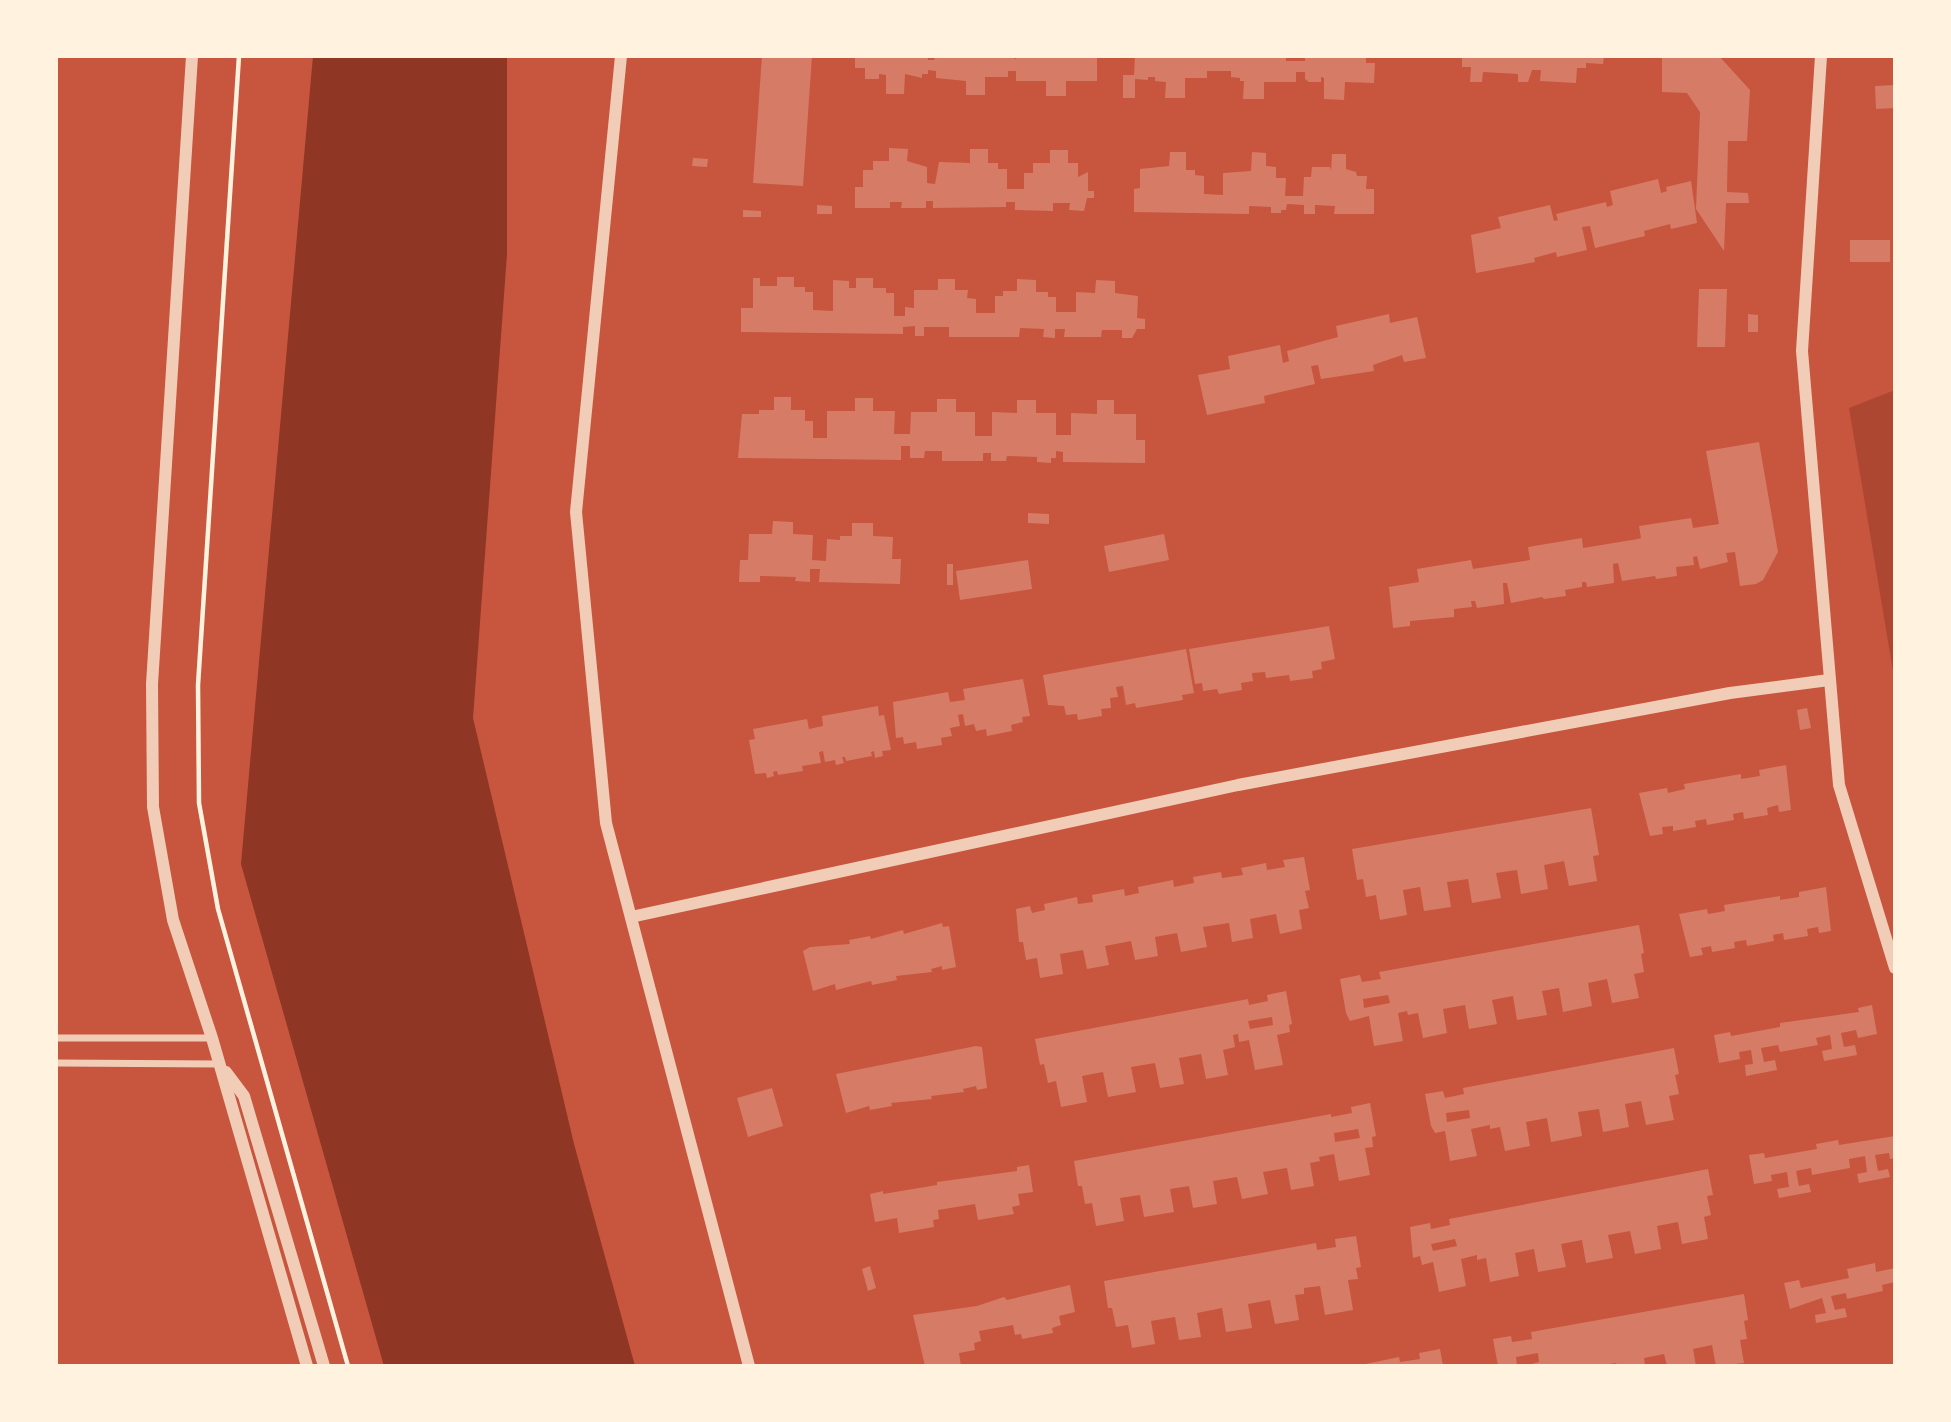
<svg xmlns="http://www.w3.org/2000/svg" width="1951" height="1422" font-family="'Alegreya Sans',sans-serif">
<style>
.green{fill:#ae4732}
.water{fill:#8f3625}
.building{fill:#d67c66;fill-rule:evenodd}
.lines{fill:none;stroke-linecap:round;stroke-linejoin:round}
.path{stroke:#fff3e0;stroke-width:4.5}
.minor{stroke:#f1ccb7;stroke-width:7}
.tertiary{stroke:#f1ccb7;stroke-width:12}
</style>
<rect width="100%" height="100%" fill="#c8553d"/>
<polygon class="green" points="1895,390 1895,683 1849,408"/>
<polygon class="water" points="313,56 507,56 507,254 473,718 574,1144 635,1366 384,1366 241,864"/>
<g class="building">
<polygon points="762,56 812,56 803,186 753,183"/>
<polygon points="855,56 928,56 928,60 934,60 935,56 1009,56 1016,59 1016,56 1097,56 1097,81 1066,81 1066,96 1046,96 1046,81 1016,81 1016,71 1008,71 1008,77 985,77 985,95 966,95 966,81 936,78 936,71 928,70 928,74 922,74 922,78 905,74 904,94 886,94 886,75 879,74 879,79 865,79 865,68 855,68"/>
<polygon points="1135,56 1286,56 1286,61 1305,61 1305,56 1366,56 1366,63 1375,63 1374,83 1345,82 1344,100 1324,99 1324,78 1321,77 1321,82 1309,82 1305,79 1305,72 1296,72 1296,82 1264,82 1264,99 1243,99 1244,81 1240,81 1240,78 1231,77 1231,71 1207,71 1207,78 1185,78 1185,98 1165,98 1166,82 1155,81 1155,77 1148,77 1148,80 1135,79 1135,98 1123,98 1123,75 1134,75"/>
<polygon points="1468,56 1548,58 1604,56 1603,64 1586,63 1586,68 1577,68 1576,83 1540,81 1541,70 1532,70 1528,82 1518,82 1518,74 1483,72 1482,82 1470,82 1471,67 1462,67 1462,58"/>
<polygon points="1662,56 1719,56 1750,90 1747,141 1728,141 1727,192 1748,193 1749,203 1726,203 1724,251 1696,209 1700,112 1687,93 1662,92"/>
<polygon points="1895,85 1895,108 1876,109 1875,86"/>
<polygon points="889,148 908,149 907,161 927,167 927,183 935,184 939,162 970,163 970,149 988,149 988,163 998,163 998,169 1007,169 1007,189 1024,189 1024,173 1033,173 1033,163 1050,163 1050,150 1068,150 1068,163 1078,163 1078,177 1088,172 1088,191 1094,191 1094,198 1087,198 1084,211 1069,210 1070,203 1053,203 1053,211 1015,210 1015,202 1006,202 1006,207 933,208 933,201 926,201 926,208 901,208 902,202 890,202 890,208 855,208 855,187 863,187 863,170 873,170 873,161 889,161"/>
<polygon points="1170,152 1186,152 1186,170 1195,170 1195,175 1204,176 1204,194 1223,195 1223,173 1251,171 1252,152 1266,153 1266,166 1276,167 1276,178 1286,178 1285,196 1303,196 1304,177 1311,177 1312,167 1330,167 1331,171 1332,154 1346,154 1346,169 1356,172 1357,176 1367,176 1366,189 1374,189 1374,214 1334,214 1335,206 1315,205 1315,214 1304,214 1304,205 1287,204 1286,210 1281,210 1281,213 1271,213 1271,207 1249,206 1249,214 1134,212 1134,189 1140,188 1140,169 1169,166"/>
<polygon points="693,158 708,159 707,167 692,166"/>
<polygon points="1658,179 1661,193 1667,191 1666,187 1691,181 1697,223 1671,229 1670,224 1644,231 1645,236 1595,248 1590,226 1582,227 1587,250 1557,257 1556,252 1534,258 1535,262 1476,273 1471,235 1501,228 1498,217 1550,205 1554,221 1558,220 1556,214 1606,202 1607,207 1613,205 1610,191"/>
<polygon points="817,205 832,206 832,214 817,214"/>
<polygon points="743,210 761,211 761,217 743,217"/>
<rect x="1850" y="240" width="40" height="22"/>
<polygon points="777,277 794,277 794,287 805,287 805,292 813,292 813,310 833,311 833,280 849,281 849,288 856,288 856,278 873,278 873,288 886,288 886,293 894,293 894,316 905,316 905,307 914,308 914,290 938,290 938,279 955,279 955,290 968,290 967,298 976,299 976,313 995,313 995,296 1003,296 1003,291 1017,291 1017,279 1036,280 1036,292 1048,292 1048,297 1056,297 1056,312 1076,312 1076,292 1095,293 1096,280 1115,281 1115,293 1138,296 1137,318 1145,319 1145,329 1137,329 1132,338 1122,338 1122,330 1102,330 1101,337 1064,337 1065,329 1055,329 1055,338 1043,337 1044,329 1020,328 1019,337 949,337 949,327 924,327 924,336 915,336 915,326 903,327 903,334 741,332 741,308 753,308 753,278 760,278 760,286 777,286"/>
<polygon points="1699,289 1727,289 1725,347 1697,347"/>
<polygon points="1389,314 1390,323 1417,317 1426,358 1404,362 1402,355 1373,365 1374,371 1321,379 1318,365 1311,366 1315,384 1264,396 1265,403 1207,415 1198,375 1230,369 1228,356 1280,345 1283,363 1289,361 1287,351 1338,337 1336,326"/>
<polygon points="1748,314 1758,315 1758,332 1748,332"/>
<polygon points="774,397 791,397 791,410 805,410 805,421 813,421 813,438 827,438 827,411 855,411 855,398 873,398 873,411 895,411 894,434 910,434 911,412 937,412 937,399 956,399 956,412 975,412 975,436 992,436 992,412 1017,413 1017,400 1036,400 1036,413 1056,413 1056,435 1071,435 1071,413 1097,414 1097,400 1114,400 1114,414 1136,414 1136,440 1145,440 1145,463 1063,462 1063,452 1056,451 1056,458 1051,458 1051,463 1037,462 1037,457 1007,456 1006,461 991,461 991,453 983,453 983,461 942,461 942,451 925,451 924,458 910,458 910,446 901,446 901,460 738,458 742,414 759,414 759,410 774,410"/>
<polygon points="1759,442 1778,552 1763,580 1756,584 1740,586 1735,552 1726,553 1728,562 1700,569 1697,556 1693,557 1694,565 1676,567 1677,576 1656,579 1655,576 1622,581 1618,563 1613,564 1614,583 1587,587 1586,582 1582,582 1582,587 1565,590 1566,596 1544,599 1542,597 1511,603 1507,583 1503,583 1504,604 1477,608 1475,601 1471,601 1472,607 1454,609 1454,617 1410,621 1410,626 1393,628 1389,587 1419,582 1417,569 1471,560 1473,569 1530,560 1528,547 1582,538 1583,548 1638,539 1641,538 1639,526 1691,518 1693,528 1719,524 1706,451"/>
<polygon points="1028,513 1049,514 1049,524 1028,523"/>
<polygon points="773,521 793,522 793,534 813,535 812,560 826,561 827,539 840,540 840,536 852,536 852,523 873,523 873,536 893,537 892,559 901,559 900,584 819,582 820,569 810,569 810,582 795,581 796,577 760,576 760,582 739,582 740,560 748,560 749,534 772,534"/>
<polygon points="1164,534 1169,560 1109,572 1104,546"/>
<polygon points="1028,560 1032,589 960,600 956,571"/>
<rect x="947" y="564" width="6" height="21"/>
<polygon points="1329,626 1335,659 1321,662 1322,669 1312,671 1313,678 1290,681 1289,675 1266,678 1265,672 1252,673 1253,681 1241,683 1242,690 1219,694 1217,689 1203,691 1202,683 1195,684 1189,649"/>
<polygon points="1186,649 1194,693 1182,695 1183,700 1136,708 1135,703 1126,705 1123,686 1116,687 1118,697 1110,698 1111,708 1101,709 1102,716 1078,720 1077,714 1066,715 1064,706 1048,705 1043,675"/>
<polygon points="1023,679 1030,716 1022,717 1023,722 1011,725 1012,731 987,736 986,729 976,731 974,724 965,726 963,714 958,715 960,726 950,728 952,736 941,738 942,745 917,749 916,742 904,744 903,737 896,738 893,702 948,692 950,702 965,700 963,689"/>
<polygon points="878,706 879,716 884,715 891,750 882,751 883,756 875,758 874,751 871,752 872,756 846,761 845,757 842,757 844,763 836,765 835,760 825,762 823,751 819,752 821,763 802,766 803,771 778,775 777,771 773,772 774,776 767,778 766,773 755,774 749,740 755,739 753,729 807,719 809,729 823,726 822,716"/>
<polygon points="1807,708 1811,728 1800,730 1797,710"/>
<polygon points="1786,765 1791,810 1779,812 1778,805 1767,808 1768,815 1744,819 1743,812 1733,814 1734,820 1707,825 1706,819 1695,821 1696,827 1673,831 1673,826 1662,827 1663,834 1650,836 1639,793 1667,788 1668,793 1685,789 1684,784 1741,774 1741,779 1760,776 1759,770"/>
<polygon points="1591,808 1599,855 1593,856 1597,881 1569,886 1564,861 1544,865 1548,889 1521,894 1517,870 1496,873 1501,898 1472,903 1468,879 1447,882 1451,907 1424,911 1420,887 1403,890 1407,915 1380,920 1376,895 1366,897 1363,879 1357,880 1352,849"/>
<polygon points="1304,857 1310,890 1305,891 1309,908 1299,910 1302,929 1280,934 1276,914 1250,919 1253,938 1232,942 1229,923 1203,927 1207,947 1181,952 1177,933 1155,937 1158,956 1135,960 1131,941 1105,946 1109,965 1087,969 1083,950 1060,954 1063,974 1040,978 1037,958 1026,960 1023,942 1019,942 1016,909 1030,906 1032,913 1045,910 1044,904 1077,897 1078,904 1093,902 1092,895 1124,889 1125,896 1139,893 1138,887 1173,880 1174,887 1194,883 1193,877 1221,872 1222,878 1243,875 1241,868 1266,863 1267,870 1285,867 1283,860"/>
<polygon points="1826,887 1831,931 1819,933 1818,927 1807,929 1808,936 1784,940 1783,933 1773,935 1774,941 1747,946 1746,940 1734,942 1735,948 1712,952 1711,946 1701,948 1703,955 1690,957 1679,914 1707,909 1708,914 1725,911 1724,905 1780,896 1780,900 1799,897 1799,892"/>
<polygon points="942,923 943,927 949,926 956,967 942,970 942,966 931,969 932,972 896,976 897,980 872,985 871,981 836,990 835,984 813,991 803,951 810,947 850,944 849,940 870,936 871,939 903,930 904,934"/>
<path d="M1639,925L1644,953L1641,954L1644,972L1634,974L1639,998L1612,1003L1607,979L1588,983L1592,1006L1563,1012L1559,988L1542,991L1547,1015L1517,1020L1513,996L1492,1000L1497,1024L1469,1029L1465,1005L1443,1009L1447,1033L1423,1038L1418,1013L1408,1015L1407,1011L1398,1013L1403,1041L1374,1046L1369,1016L1350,1021L1346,1013L1340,979L1360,975L1362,982L1381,979L1379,972ZM1388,995L1390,1003L1364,1008L1363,999Z"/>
<path d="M1286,991L1292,1024L1289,1025L1290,1032L1277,1035L1283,1065L1255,1070L1249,1040L1239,1042L1238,1034L1233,1035L1235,1047L1223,1050L1228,1075L1206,1079L1201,1054L1179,1058L1184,1084L1160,1088L1155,1063L1131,1067L1136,1092L1108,1097L1103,1072L1082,1076L1087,1102L1061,1107L1056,1081L1048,1083L1044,1064L1040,1065L1035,1039L1248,999L1249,1005L1268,1001L1267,995ZM1272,1017L1273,1025L1250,1029L1248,1021Z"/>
<polygon points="1872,1005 1877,1034 1858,1038 1856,1030 1841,1033 1844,1047 1855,1045 1857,1055 1824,1061 1822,1051 1832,1049 1830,1035 1816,1038 1818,1045 1780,1052 1778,1045 1761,1048 1764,1062 1775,1060 1777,1070 1746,1076 1745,1065 1753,1064 1751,1050 1739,1052 1740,1059 1719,1063 1714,1035 1730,1032 1731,1036 1780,1027 1780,1023 1859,1012 1858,1008"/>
<polygon points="976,1046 982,1047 987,1088 977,1090 976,1086 963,1089 964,1092 931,1096 932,1099 891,1103 892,1106 870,1110 869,1106 846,1113 836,1074"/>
<path d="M1674,1048L1679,1074L1675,1075L1679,1094L1669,1096L1674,1120L1646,1125L1641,1101L1625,1104L1629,1127L1603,1132L1599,1109L1578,1112L1582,1136L1551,1142L1547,1118L1526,1122L1530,1146L1505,1151L1500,1127L1490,1129V1125L1471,1129L1477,1156L1450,1161L1445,1131L1435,1133L1431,1126L1425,1094L1443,1091L1445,1098L1464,1094L1463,1088ZM1469,1110L1470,1118L1447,1122L1446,1113Z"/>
<polygon points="772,1088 783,1126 748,1137 737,1098"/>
<path d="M1370,1103L1376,1136L1372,1137L1373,1147L1365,1148L1370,1175L1339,1181L1334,1154L1319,1157L1320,1161L1310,1163L1314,1186L1291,1190L1287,1168L1263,1172L1268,1194L1242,1199L1237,1177L1213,1181L1217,1204L1193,1208L1189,1186L1170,1189L1174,1212L1144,1217L1140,1195L1120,1198L1124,1221L1096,1226L1092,1203L1085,1204L1082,1186H1078L1074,1161L1331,1114V1117L1352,1113L1351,1107ZM1358,1129L1360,1138L1335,1142L1334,1133Z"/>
<polygon points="1895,1136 1895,1158 1890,1159 1889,1153 1875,1155 1878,1171 1888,1169 1890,1177 1859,1183 1857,1174 1867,1172 1865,1156 1849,1159 1850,1168 1812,1175 1811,1168 1796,1171 1799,1186 1809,1184 1811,1192 1779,1198 1777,1189 1789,1187 1787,1172 1771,1175 1772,1181 1754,1184 1749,1155 1764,1153 1765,1158 1817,1149 1816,1144 1838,1140 1839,1145"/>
<polygon points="1029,1165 1033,1192 1018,1194 1020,1205 1012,1207 1014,1214 978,1220 975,1204 938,1210 939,1219 933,1220 934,1227 899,1233 897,1218 875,1222 870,1194 883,1191 883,1194 937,1185 937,1182 1017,1171 1017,1167"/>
<path d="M1708,1169L1713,1195L1707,1196L1711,1215L1704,1217L1708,1239L1682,1244L1678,1222L1657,1226L1661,1249L1635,1254L1630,1231L1608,1235L1613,1258L1586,1263L1582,1240L1561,1244L1566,1267L1538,1272L1534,1249L1515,1253L1519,1276L1490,1282L1486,1258L1477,1260V1255L1461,1259L1466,1286L1439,1292L1433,1262L1422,1265L1420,1256L1413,1258L1410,1227L1430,1223L1431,1229L1450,1225L1449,1219ZM1455,1239L1457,1246L1433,1251L1431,1244Z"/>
<polygon points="1356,1236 1361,1267 1356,1268 1358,1279 1348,1280 1353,1310 1325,1315 1320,1286 1304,1288 1304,1294 1295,1295 1299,1320 1275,1324 1270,1300 1248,1304 1252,1328 1226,1332 1222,1308 1197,1313 1201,1337 1179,1340 1175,1317 1151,1321 1155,1344 1132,1348 1128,1325 1116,1327 1112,1308 1108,1308 1104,1281 1316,1243 1317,1250 1336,1247 1335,1239"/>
<polygon points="1875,1263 1876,1272 1895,1268 1895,1282 1882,1285 1883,1291 1847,1299 1846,1293 1831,1296 1835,1310 1845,1308 1847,1317 1816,1323 1815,1315 1826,1313 1822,1298 1790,1309 1784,1283 1799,1280 1801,1288 1849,1278 1847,1269"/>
<polygon points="870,1266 876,1288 868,1291 862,1269"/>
<polygon points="1070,1285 1075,1312 1059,1316 1061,1325 1052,1328 1053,1333 1022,1339 1021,1334 1015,1335 1013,1325 979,1331 981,1341 974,1343 975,1350 959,1353 961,1366 925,1366 913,1315 977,1306 1004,1297 1007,1300"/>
<polygon points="1744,1294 1748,1320 1744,1321 1747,1339 1740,1340 1744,1363 1716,1366 1712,1345 1693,1349 1696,1366 1667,1366 1664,1354 1644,1358 1645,1366 1617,1366 1616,1363 1598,1366 1524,1366 1539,1362 1538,1353 1516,1357 1517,1366 1498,1366 1493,1339 1511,1336 1512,1342 1532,1339 1531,1332"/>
<polygon points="1440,1349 1443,1366 1356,1366 1399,1357 1400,1362 1420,1359 1419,1353"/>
</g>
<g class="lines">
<polyline class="path" points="239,56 198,685 199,803 218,909 348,1366"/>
<g class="minor">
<polyline points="56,1038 212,1038"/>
<polyline points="56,1063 220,1064"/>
</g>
<g class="tertiary">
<polyline points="192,56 152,684 153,807 173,920 212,1038 307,1366"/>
<polyline points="621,56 576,512 606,823 749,1366"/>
<polyline points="1821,56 1802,351 1839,785 1895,968"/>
<polyline points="631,917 1238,785 1730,693 1829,680"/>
<polyline points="226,1072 244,1096 324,1366"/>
</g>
</g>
<rect width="1951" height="1422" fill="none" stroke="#fff3e0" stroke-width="116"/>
</svg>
